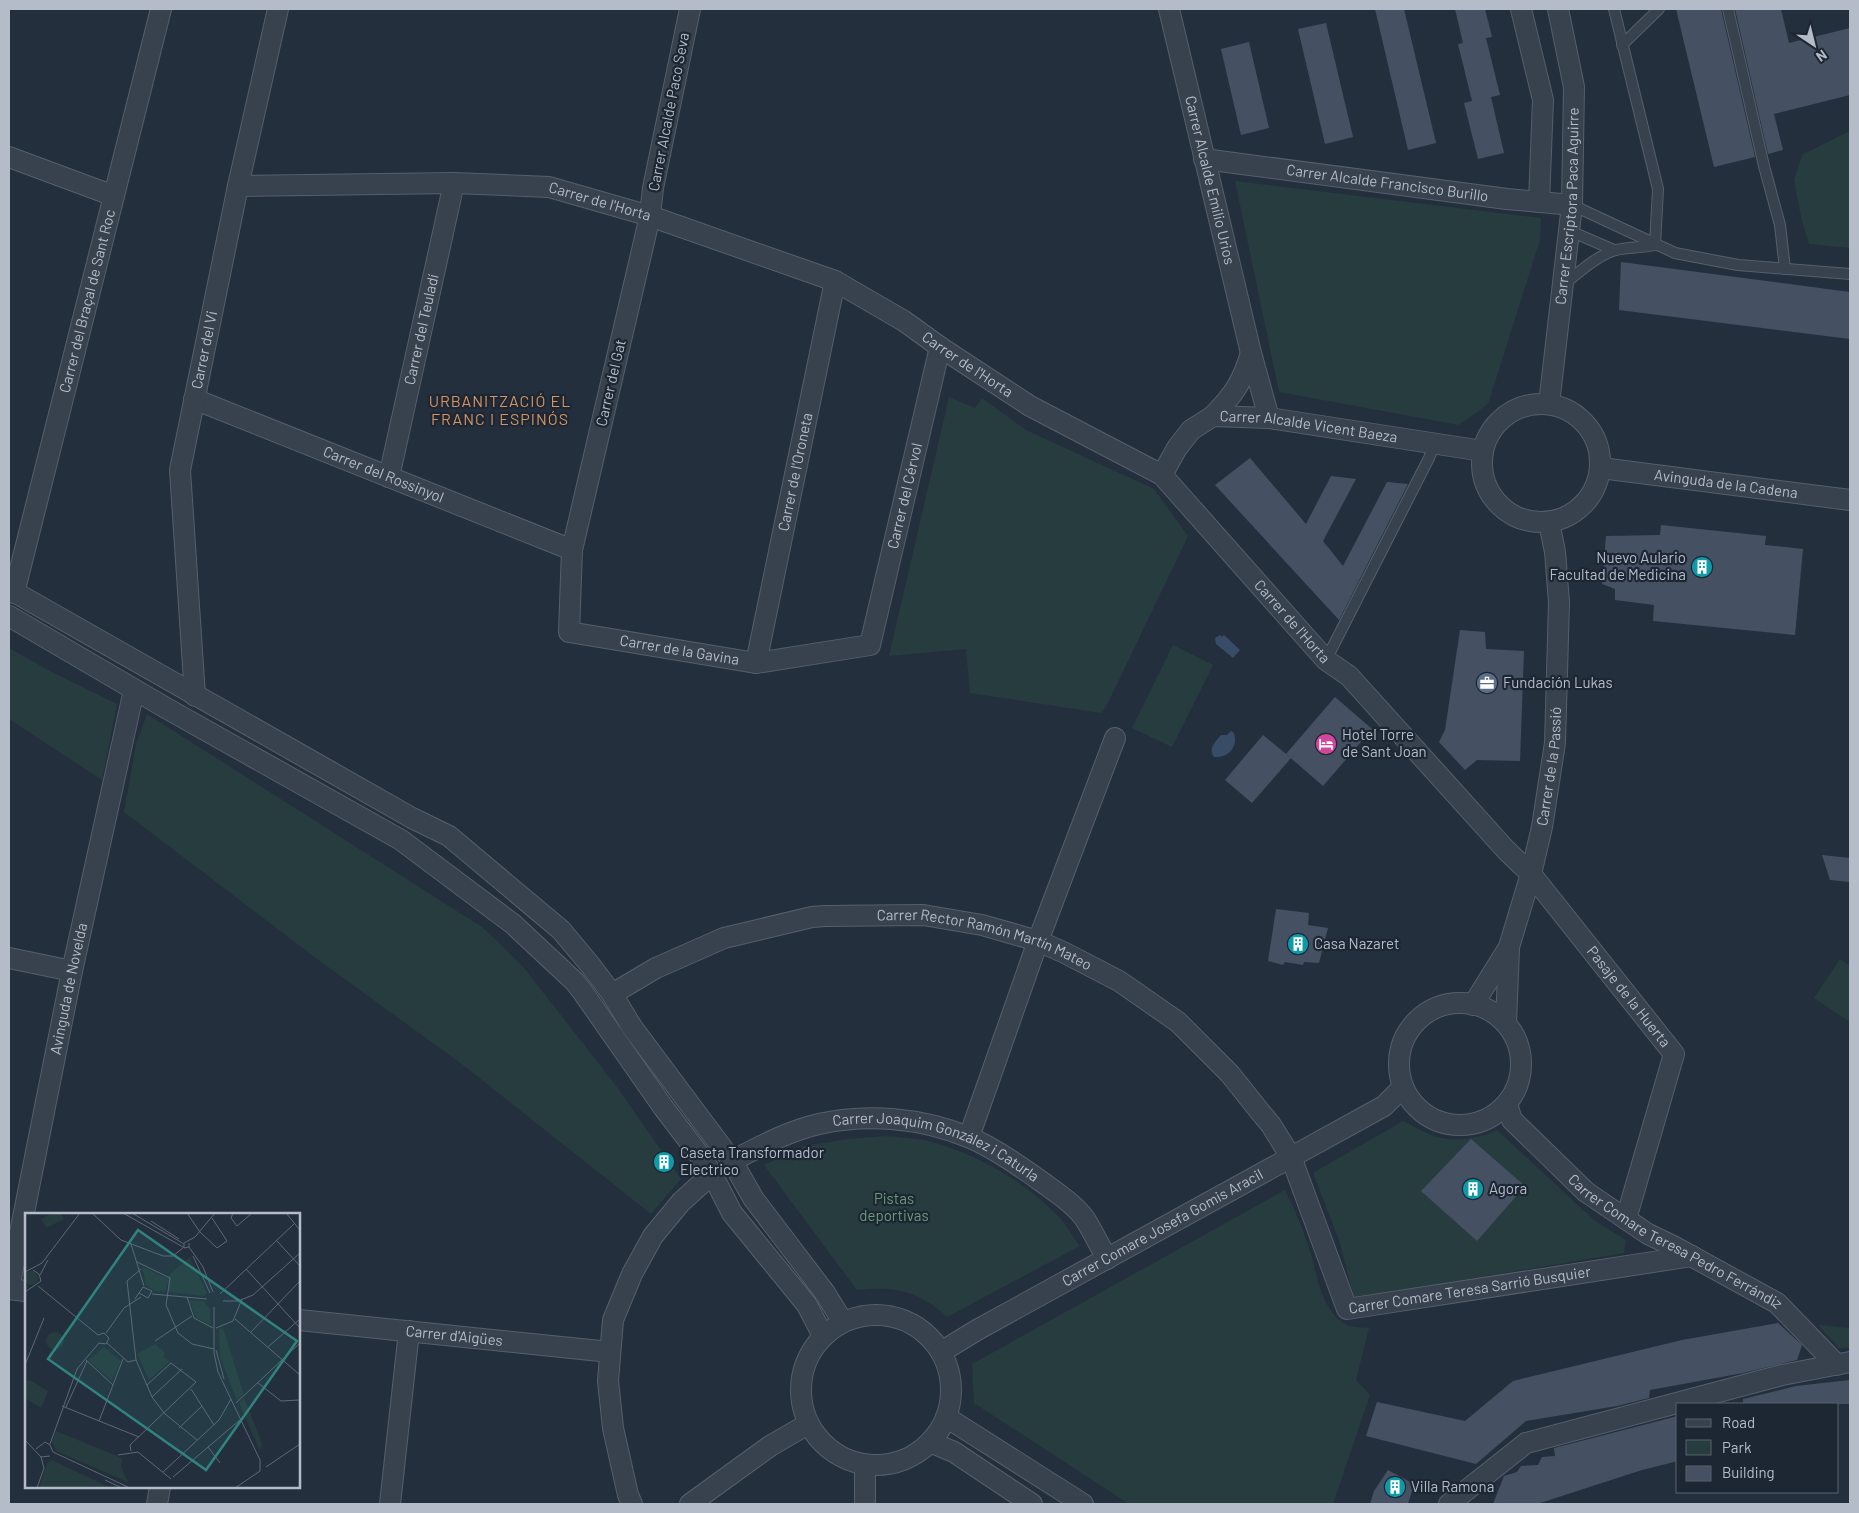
<svg xmlns="http://www.w3.org/2000/svg" width="1859" height="1513" font-family="Barlow,sans-serif">
<style>
.green{fill:#263c3f}
.water{fill:#394c67}
.building{fill:#455162}
.lines{fill:none;stroke-linecap:round;stroke-linejoin:round}
.service-casing{stroke:#565f6c;stroke-width:12}
.minor-casing{stroke:#565f6c;stroke-width:22}
.service{stroke:#38414e;stroke-width:10}
.minor{stroke:#38414e;stroke-width:20}
.labels{text-anchor:middle;stroke-width:4.5;stroke-linejoin:round;paint-order:stroke}
.street-label{font-size:15px;fill:#b4bcc9;stroke:#1d2633}
.poi-label{font-size:15px;fill:#b4bcc9;stroke:#1d2633;text-anchor:start}
.park-label{font-size:15px;fill:#6b9a76;stroke:#1d2633}
.neighbourhood-label{font-size:16px;letter-spacing:1px;fill:#d59563;stroke:#1d2633}
.inset-road{fill:none;stroke:#5e6776;stroke-width:1}
.view{fill:#308480;fill-opacity:0.15;stroke:#308480;stroke-width:2.5}
.inset-edge{fill:none;stroke:#b4bcc9;stroke-width:2.5}
</style>
<rect width="100%" height="100%" fill="#242f3e"/>
<g class="green">
<polygon points="1850,131 1850,248 1809,244 1801,217 1794,180 1802,155"/>
<polygon points="1235,181 1541,218 1540,240 1488,404 1459,425 1279,392"/>
<polygon points="949,397 975,408 982,398 1026,430 1154,489 1188,536 1106,707 1101,713 970,693 966,649 889,656"/>
<polygon points="1173,645 1213,665 1172,747 1132,728"/>
<polygon points="9,648 50,671 117,704 102,780 9,719"/>
<polygon points="147,714 482,927 521,964 617,1087 681,1179 651,1214 463,1065 313,956 124,812 136,744"/>
<polygon points="1840,959 1850,966 1850,1022 1814,998"/>
<path d="M1403,1121C1415,1127 1429,1136 1442,1138C1459,1141 1482,1138 1497,1130L1595,1221L1626,1240L1624,1253L1354,1298L1340,1243L1313,1173Z"/>
<path d="M886,1136C899,1137 912,1138 924,1140C974,1152 1021,1179 1057,1215C1066,1223 1072,1236 1080,1246L947,1317C919,1291 895,1286 857,1290L764,1165L805,1146L848,1139Z"/>
<path d="M1285,1190C1295,1209 1303,1229 1310,1251C1318,1276 1320,1310 1347,1325C1352,1328 1363,1327 1369,1328L1356,1380L1370,1395L1333,1504H1129L974,1403L972,1364Z"/>
<polygon points="1818,1325 1850,1328 1850,1347 1840,1349"/>
</g>
<g class="water">
<polygon points="1220,635 1222,637 1224,635 1240,650 1233,658 1216,644 1215,638"/>
<path d="M1231,731L1234,733C1238,747 1229,758 1214,757C1208,749 1215,742 1221,735H1227Z"/>
</g>
<g class="building">
<polygon points="1375,9 1404,9 1436,143 1408,150"/>
<polygon points="1455,9 1485,9 1492,37 1486,38 1500,95 1491,97 1504,153 1478,159 1464,103 1472,101 1458,44 1463,43"/>
<polygon points="1676,9 1721,9 1755,157 1714,167"/>
<polygon points="1735,9 1781,9 1789,43 1850,28 1850,95 1774,114 1783,150 1768,154"/>
<polygon points="1326,23 1353,137 1325,144 1298,29"/>
<polygon points="1249,42 1269,128 1241,135 1221,49"/>
<polygon points="1621,262 1850,292 1850,339 1619,310"/>
<polygon points="1250,458 1306,524 1331,476 1356,479 1323,541 1343,566 1387,482 1408,484 1339,620 1215,485"/>
<polygon points="1661,525 1766,536 1765,545 1803,549 1795,635 1653,621 1654,605 1615,600 1615,589 1602,584 1606,536 1660,535"/>
<polygon points="1460,630 1485,632 1486,649 1524,651 1520,761 1477,760 1465,770 1439,742 1445,730"/>
<polygon points="1335,697 1372,729 1323,786 1286,754"/>
<polygon points="1263,735 1291,758 1252,803 1225,780"/>
<polygon points="1822,855 1850,858 1850,882 1830,880"/>
<polygon points="1276,909 1309,913 1308,925 1328,928 1319,963 1304,962 1303,965 1285,962 1283,965 1268,961"/>
<polygon points="1471,1139 1525,1186 1477,1241 1421,1191"/>
<polygon points="1778,1323 1802,1345 1797,1360 1743,1373 1650,1390 1649,1398 1617,1406 1526,1421 1476,1464 1366,1436 1377,1402 1465,1421 1513,1381 1682,1340"/>
<polygon points="1850,1380 1850,1404 1743,1404 1743,1399 1796,1386"/>
<polygon points="1678,1416 1678,1461 1642,1470 1537,1504 1493,1504 1504,1476 1517,1472 1521,1466 1538,1465 1542,1457 1555,1456 1554,1448"/>
<polygon points="1388,1470 1414,1484 1408,1504 1370,1504 1374,1491"/>
</g>
<g class="lines">
<g class="service-casing">
<g id="service">
<polyline points="1728,9 1764,166 1780,225 1785,269"/>
<polyline points="1622,45 1659,9"/>
<polyline points="1572,205 1675,253 1738,265 1850,274"/>
<polyline points="1570,231 1614,250"/>
<path d="M1563,285C1577,274 1599,254 1616,250C1628,247 1641,248 1655,245L1658,189L1614,9"/>
<polyline points="1326,660 1429,458 1435,443"/>
</g>
</g>
<g class="minor-casing">
<g id="minor">
<path id="s1" d="M690,9L653,188L650,216L572,550L569,632L756,663L870,645L940,347"/>
<path id="s2" d="M1169,9L1251,353L1269,418"/>
<polyline points="1521,9 1543,100 1539,202"/>
<polyline points="9,157 114,196"/>
<path id="s3" d="M1204,159L1507,199L1572,205"/>
<path id="s4" d="M238,186L454,183L549,187L650,216L835,281L904,321L940,347L1030,406L1162,475L1326,660L1349,676L1506,850L1531,874L1674,1054L1626,1219"/>
<path id="s5" d="M194,399L572,550"/>
<circle cx="1541" cy="463" r="59"/>
<path id="s6" d="M1549,404L1572,205L1574,87L1558,9"/>
<path d="M1213,416C1234,394 1242,383 1251,353"/>
<path id="s7" d="M1601,468L1850,500"/>
<path id="s8" d="M1162,475L1177,448L1191,430L1213,416L1269,418L1483,451"/>
<path id="s9" d="M389,477L454,183"/>
<polyline points="9,589 412,818 449,836 561,930 591,966 612,994 632,1027 732,1161 753,1198 825,1293 843,1322"/>
<path id="s10" d="M14,593L161,9"/>
<polyline points="9,616 166,708 401,840 513,924 575,982 582,991 663,1107 701,1157 712,1174 732,1213 807,1305 823,1336"/>
<path id="s11" d="M756,663L835,281"/>
<path id="s12" d="M195,696L180,470L238,186L278,9"/>
<polyline points="9,958 72,971"/>
<path id="s13" d="M612,994L656,968L724,938L812,917L825,916L923,915L982,925L1038,941L1065,953L1119,981L1178,1022L1230,1074L1257,1108L1271,1125L1291,1157L1347,1309L1692,1256"/>
<circle cx="1460" cy="1064" r="61"/>
<path id="s14" d="M1473,1005L1509,947L1531,874L1542,827L1555,743L1559,602L1555,552L1549,522"/>
<polyline points="1506,1023 1509,948"/>
<path id="s15" d="M1507,1104L1512,1120L1586,1192L1648,1234L1673,1246L1777,1303L1837,1365"/>
<polyline points="969,1137 1038,941 1115,738"/>
<path id="s16" d="M732,1161C759,1147 788,1131 819,1124C867,1113 922,1118 968,1137C993,1147 1020,1166 1042,1182C1057,1193 1074,1204 1085,1219C1093,1232 1100,1246 1107,1259"/>
<path id="s17" d="M9,1288L72,971L134,690"/>
<polyline points="9,1289 26,1291"/>
<circle cx="876" cy="1390" r="75"/>
<path id="s18" d="M299,1320L610,1352"/>
<path id="s19" d="M941,1352L977,1330L1384,1106L1403,1087"/>
<polyline points="946,1417 1083,1504"/>
<polyline points="930,1442 954,1452 1032,1504"/>
<polyline points="157,1504 160,1487"/>
<polyline points="390,1504 409,1331"/>
<polyline points="632,1504 628,1495 613,1428 608,1381 613,1320 632,1274 653,1236 681,1202 712,1174"/>
<polyline points="690,1504 770,1446 808,1424"/>
<polyline points="865,1504 865,1465"/>
<polyline points="1449,1504 1526,1443 1782,1375 1850,1362"/>
</g>
</g>
<use href="#service" class="service"/>
<use href="#minor" class="minor"/>
</g>
<defs>
<g id="building-disc" transform="scale(1.125)"><circle r="9.5" fill="#0f9aa8" stroke="#1d2633"/><path d="M-4-6H4V6H1V3H-1V6H-4ZM-2.5-4.3h1.7v1.8h-1.7ZM.8-4.3h1.7v1.8H.8ZM-2.5-1h1.7V.8h-1.7ZM.8-1h1.7V.8H.8Z" fill="#fff"/></g>
<g id="office-disc" transform="scale(1.125)"><circle r="9.5" fill="#5c6f8a" stroke="#1d2633"/><path d="M-6-3h4V-5.5h4V-3h4V5H-6ZM-1-4.5V-3h2v-1.5ZM-6 0V1H6V0Z" fill="#fff"/></g>
<g id="hotel-disc" transform="scale(1.125)"><circle r="9.5" fill="#d1479c" stroke="#1d2633"/><path d="M-6-4.5h1.5V1H6V5H4.5V3h-9V5H-6ZM-4 0a1.8 1.8 0 1 1 3.6 0ZM.5 0V-2.5h3Q6-2.5 6 0Z" fill="#fff"/></g>
</defs>
<g fill-rule="evenodd">
<use href="#building-disc" x="1702" y="567"/>
<use href="#office-disc" x="1487" y="683"/>
<use href="#hotel-disc" x="1326" y="744"/>
<use href="#building-disc" x="1298" y="944"/>
<use href="#building-disc" x="664" y="1162"/>
<use href="#building-disc" x="1473" y="1189"/>
<use href="#building-disc" x="1395" y="1487"/>
</g>
<g class="labels">
<g class="street-label">
<text transform="translate(669 112) rotate(-79)" y="5">Carrer Alcalde Paco Seva</text>
<text dy="5" stroke="none"><textPath href="#s2" startOffset="176">Carrer Alcalde Emilio Urios</textPath></text>
<text dy="5" stroke="none"><textPath href="#s3" startOffset="185">Carrer Alcalde Francisco Burillo</textPath></text>
<text dy="5" stroke="none"><textPath href="#s4" startOffset="364">Carrer de l'Horta</textPath></text>
<text dy="5" stroke="none"><textPath href="#s6" startOffset="199">Carrer Escriptora Paca Aguirre</textPath></text>
<text dy="5" stroke="none"><textPath href="#s10" startOffset="301">Carrer del Braçal de Sant Roc</textPath></text>
<text dy="5" stroke="none"><textPath href="#s9" startOffset="151">Carrer del Teuladí</textPath></text>
<text dy="5" stroke="none"><textPath href="#s12" startOffset="349">Carrer del Vi</textPath></text>
<text dy="5" stroke="none"><textPath href="#s4" startOffset="769">Carrer de l'Horta</textPath></text>
<text transform="translate(611 383) rotate(-77)" y="5">Carrer del Gat</text>
<text dy="5" stroke="none"><textPath href="#s8" startOffset="176">Carrer Alcalde Vicent Baeza</textPath></text>
<text dy="5" stroke="none"><textPath href="#s11" startOffset="195">Carrer de l'Oroneta</textPath></text>
<text dy="5" stroke="none"><textPath href="#s5" startOffset="204">Carrer del Rossinyol</textPath></text>
<text dy="5" stroke="none"><textPath href="#s7" startOffset="126">Avinguda de la Cadena</textPath></text>
<text dy="5" stroke="none"><textPath href="#s1" startOffset="1094">Carrer del Cérvol</textPath></text>
<text dy="5" stroke="none"><textPath href="#s4" startOffset="1189">Carrer de l'Horta</textPath></text>
<text dy="5" stroke="none"><textPath href="#s1" startOffset="748">Carrer de la Gavina</textPath></text>
<text dy="5" stroke="none"><textPath href="#s14" startOffset="254">Carrer de la Passió</textPath></text>
<text dy="5" stroke="none"><textPath href="#s13" startOffset="392">Carrer Rector Ramón Martín Mateo</textPath></text>
<text dy="5" stroke="none"><textPath href="#s17" startOffset="305">Avinguda de Novelda</textPath></text>
<text dy="5" stroke="none"><textPath href="#s4" startOffset="1694">Pasaje de la Huerta</textPath></text>
<text dy="5" stroke="none"><textPath href="#s16" startOffset="218">Carrer Joaquim González i Caturla</textPath></text>
<text dy="5" stroke="none"><textPath href="#s19" startOffset="254">Carrer Comare Josefa Gomis Aracil</textPath></text>
<text dy="5" stroke="none"><textPath href="#s15" startOffset="222">Carrer Comare Teresa Pedro Ferrándiz</textPath></text>
<text dy="5" stroke="none"><textPath href="#s13" startOffset="1070">Carrer Comare Teresa Sarrió Busquier</textPath></text>
<text dy="5" stroke="none"><textPath href="#s18" startOffset="156">Carrer d'Aigües</textPath></text>
</g>
<g class="poi-label">
<text x="1686" y="563" text-anchor="end">Nuevo Aulario<tspan x="1686" dy="17">Facultad de Medicina</tspan></text>
<text x="1503" y="688">Fundación Lukas</text>
<text x="1342" y="740">Hotel Torre<tspan x="1342" dy="17">de Sant Joan</tspan></text>
<text x="1314" y="949">Casa Nazaret</text>
<text x="680" y="1158">Caseta Transformador<tspan x="680" dy="17">Electrico</tspan></text>
<text x="1489" y="1194">Agora</text>
<text x="1411" y="1492">Villa Ramona</text>
</g>
<g class="park-label">
<text x="894" y="1204">Pistas<tspan x="894" dy="17">deportivas</tspan></text>
</g>
<g class="neighbourhood-label">
<text x="500" y="407">URBANITZACIÓ EL<tspan x="500" dy="18">FRANC I ESPINÓS</tspan></text>
</g>
</g>
<g transform="translate(25 1213)">
<rect width="275" height="275" fill="#242f3e"/>
<path d="M27,0H36L39,6L21,15L16,6ZM165,44L182,80L180,83L143,79L144,62ZM117,54L144,66L140,79L129,78L121,72ZM-1 65a7 7 0 1 1 14 0a7 7 0 1 1-14 0ZM164,87L179,88L185,96L186,112L171,105ZM198,115L219,181L212,188L195,144L194,116ZM21 128a9 9 0 1 1 18 0a9 9 0 1 1-18 0ZM130,131L140,140L138,144L145,148L124,167L112,141ZM79,134L96,148L87,168L63,147ZM5,167L23,178L16,195L0,185V168ZM219,185L237,230L235,238L214,190ZM31,218L97,245L96,254L103,269L31,238L27,228ZM27,247L86,275H14L22,250Z" fill="#263c3f"/>
<path class="inset-road" d="M67,0L96,27L138,43H148L159,34M98,0L158,34M107,0L159,31M162,0L175,19M208,0L206,5L212,13L227,0M261,0L275,17M126,8L154,26M175,19L192,35L202,28L187,5M251,27L275,53M164,30V34L159,35V30L170,24L190,0M106,31L119,73M164,34L178,54L188,79M168,43L185,80M112,49L145,65L141,92L153,120L167,131L189,136M116,56L102,68L111,147L127,184L139,200L172,227M221,56L275,115M0,59L17,50L55,0M15,62L23,47M13,73L73,122M0,79L16,68L14,61L8,57M127,81L182,86M195,81L270,10M162,84L169,105L188,115M110,86L118,74L127,78L123,85L114,80M198,88H213L228,82L275,40M189,94V140L193,159L235,247V258M210,106L275,162M191,115L208,108L217,86M226,119L275,68M81,120L99,95L116,84M73,122L79,120L84,125L81,131L74,130M130,128L167,103M82,130L103,149L111,147M243,134L275,106M191,137L199,166M61,147L88,172M0,152L19,105M233,170L256,188L275,187M166,176L189,212M127,184L157,156M211,190L275,130M37,193L114,224M41,194L62,148M74,208L98,146M154,215L177,193M0,227L16,244L25,243M25,231L52,156L74,130M183,234L195,250M11,236L20,229L25,232L28,239M106,238L105,232L171,169L146,150L122,172M28,239L105,275M93,242L113,239L146,266M241,254L275,231M138,259L194,207L206,186M148,264L216,206M80,267L97,275M12,275L19,255L16,244M210,275L235,258"/>
<path class="view" d="M113,17L272,128L181,257L23,146Z"/>
<rect width="275" height="275" class="inset-edge"/>
</g>
<rect width="1859" height="1513" fill="none" stroke="#b4bcc9" stroke-width="20"/>
<rect x="1676" y="1403" width="162" height="90" fill="#1d2633" stroke="#59626f"/>
<rect x="1686" y="1419" width="25" height="8" fill="#38414e" stroke="#59626f"/>
<text x="1722" y="1428" font-size="15" fill="#b4bcc9">Road</text>
<rect x="1686" y="1440" width="25" height="15" fill="#263c3f" stroke="#59626f"/>
<text x="1722" y="1453" font-size="15" fill="#b4bcc9">Park</text>
<rect x="1686" y="1466" width="25" height="15" fill="#455162" stroke="#59626f"/>
<text x="1722" y="1478" font-size="15" fill="#b4bcc9">Building</text>
<g transform="translate(1814 45) rotate(145)" stroke="#1d2633" stroke-width="4" paint-order="stroke">
<path d="M0-4L9 19L0 12L-9 19Z" fill="#b4bcc9"/>
<text y="-8" font-size="14" font-weight="bold" text-anchor="middle" fill="#b4bcc9">N</text>
</g>
</svg>
